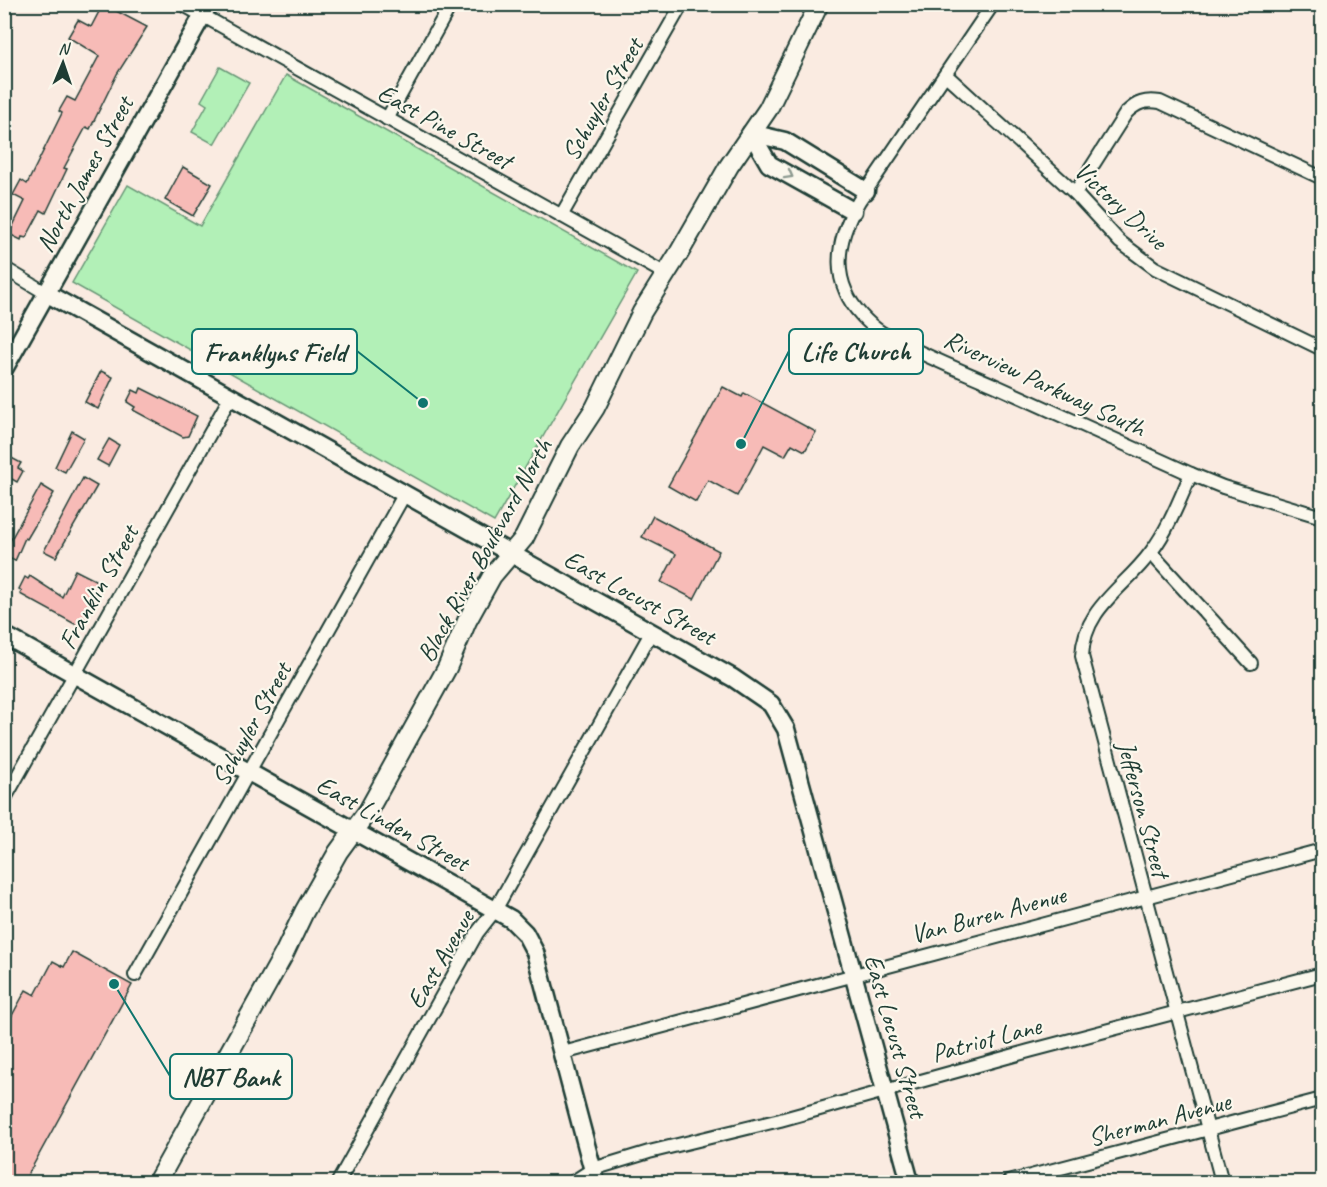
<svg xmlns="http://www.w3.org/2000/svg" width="1327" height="1187" font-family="Caveat,sans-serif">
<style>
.green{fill:#b2f0b7;stroke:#689676;stroke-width:1.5}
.building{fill:#f7bbb7;stroke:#1f3d34;stroke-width:1.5}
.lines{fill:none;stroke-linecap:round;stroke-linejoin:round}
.street-casing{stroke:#1f3d34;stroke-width:16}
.secondary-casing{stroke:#1f3d34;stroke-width:21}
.primary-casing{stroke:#1f3d34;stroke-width:22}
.street{stroke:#fbf7ec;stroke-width:12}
.secondary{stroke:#fbf7ec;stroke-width:16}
.primary{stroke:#fbf7ec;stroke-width:18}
.oneway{stroke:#8d9a90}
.labels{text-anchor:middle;stroke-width:4.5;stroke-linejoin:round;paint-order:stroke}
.street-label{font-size:26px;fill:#1f3d34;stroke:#fbf7ec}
.leader{fill:none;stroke:#0f766e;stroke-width:2}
.callout-dot{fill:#0f766e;stroke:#fbf7ec;stroke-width:2}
.callout{fill:#fbf7ec;stroke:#0f766e;stroke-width:2}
.callout-label{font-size:27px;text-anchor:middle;font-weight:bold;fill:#1f3d34}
</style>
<rect width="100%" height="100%" fill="#faebe1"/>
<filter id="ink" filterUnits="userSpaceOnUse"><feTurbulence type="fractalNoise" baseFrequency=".0167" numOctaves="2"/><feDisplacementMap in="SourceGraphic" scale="12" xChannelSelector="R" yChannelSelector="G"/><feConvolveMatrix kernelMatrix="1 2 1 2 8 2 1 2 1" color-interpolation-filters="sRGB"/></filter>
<g filter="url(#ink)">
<g class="green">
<polygon points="220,67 249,83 214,144 192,132 207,105 201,101"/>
<polygon points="286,75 637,273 494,522 72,283 128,185 200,226"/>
</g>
<g class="building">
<polygon points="103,4 147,27 117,74 90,129 86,127 64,168 67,169 46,213 41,210 26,238 22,237 21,240 9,234 25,201 13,195 21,180 27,184 62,113 59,111 67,97 75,101 99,56 68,37 78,20 91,27"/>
<polygon points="183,167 212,184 193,216 165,200"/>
<polygon points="101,371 113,377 98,409 85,402"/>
<polygon points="723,387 742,397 744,393 816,432 805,451 792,444 785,456 764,445 737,496 708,480 696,502 668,486"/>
<polygon points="141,388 197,416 188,436 183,437 133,410 135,407 127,402 133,390 139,393"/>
<polygon points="72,431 84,438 65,472 55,467"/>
<polygon points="109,439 119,445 108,466 97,460"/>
<polygon points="4,454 21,463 18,468 23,471 17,482 12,479 4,494"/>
<polygon points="83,478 97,486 56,557 44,551"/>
<polygon points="41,485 54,493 27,539 25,538 15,561 4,556 4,552"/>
<polygon points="653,516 719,551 694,599 661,582 676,554 642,537"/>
<polygon points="75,570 103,584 82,628 20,594 22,591 19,589 25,577 28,579 30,576 62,597"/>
<polygon points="72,952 132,985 24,1182 4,1182 4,1030 26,990 35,995 53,961 64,967"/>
</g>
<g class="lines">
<g class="street-casing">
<g id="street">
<polyline points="182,4 666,274"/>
<path d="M993,4L859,201C843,228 832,261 846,292C852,307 868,324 882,333C917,353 957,369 994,385C1060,415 1125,444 1191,474L1223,487L1322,517"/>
<polyline points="946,75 1075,193 1120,242 1155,268 1322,349"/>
<polyline points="387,119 451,4"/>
<path d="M1075,193L1126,113C1137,102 1145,100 1160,102L1322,178"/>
<polyline points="561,216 682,4"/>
<polyline points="4,268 46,293"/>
<path d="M1191,474C1179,501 1169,528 1151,552C1125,588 1084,607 1082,656L1222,1182"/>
<polyline points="1151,553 1251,663"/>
<polyline points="4,800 231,396"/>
<polyline points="135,975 404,495"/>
<polyline points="563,1053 1322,850"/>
<polyline points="338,1182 477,933 495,910 651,633"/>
<polyline points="573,1182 593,1169 649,1152 780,1120 1029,1051 1322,974"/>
<polyline points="1008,1182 1322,1099"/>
</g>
</g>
<g class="secondary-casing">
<g id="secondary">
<polyline points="751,133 769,164 853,211"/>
<polyline points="751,133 785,141 866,191"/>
<polyline points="46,293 733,678 771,704 786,729 910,1182"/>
<polyline points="4,369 209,4"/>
<polyline points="4,635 511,919 525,933 535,952 596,1182"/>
</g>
</g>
<g class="primary-casing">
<polyline id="primary" points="157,1182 284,954 304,912 338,852 368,811 447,668 467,621 492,576 524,538 570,446 595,408 642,312 679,253 729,166 768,109 819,4"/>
</g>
<use href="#street" class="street"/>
<use href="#secondary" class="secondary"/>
<use href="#primary" class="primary"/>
</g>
<defs><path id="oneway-chevron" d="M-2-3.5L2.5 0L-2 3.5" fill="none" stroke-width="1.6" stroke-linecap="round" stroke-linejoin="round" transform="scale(1.5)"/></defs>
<use class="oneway" href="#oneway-chevron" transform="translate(789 175) rotate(29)"/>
</g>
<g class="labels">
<g class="street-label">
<text transform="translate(602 99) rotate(-60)" y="9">Schuyler Street</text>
<text transform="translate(445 126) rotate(29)" y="9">East Pine Street</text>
<text transform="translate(84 174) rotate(-61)" y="9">North James Street</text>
<text transform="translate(1121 205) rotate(43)" y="9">Victory Drive</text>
<text transform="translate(1045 383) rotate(25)" y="9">Riverview Parkway South</text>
<text transform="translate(484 550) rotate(-61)" y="9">Black River Boulevard North</text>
<text transform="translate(98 587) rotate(-61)" y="9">Franklin Street</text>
<text transform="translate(640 597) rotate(29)" y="9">East Locust Street</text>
<text transform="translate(251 724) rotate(-61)" y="9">Schuyler Street</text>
<text transform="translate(1144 809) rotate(75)" y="9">Jefferson Street</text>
<text transform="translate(393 823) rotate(29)" y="9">East Linden Street</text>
<text transform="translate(988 914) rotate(-15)" y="9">Van Buren Avenue</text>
<text transform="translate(440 959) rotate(-60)" y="9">East Avenue</text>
<text transform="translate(896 1036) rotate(74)" y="9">East Locust Street</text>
<text transform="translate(986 1039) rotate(-15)" y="9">Patriot Lane</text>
<text transform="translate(1159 1119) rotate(-15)" y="9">Sherman Avenue</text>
</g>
</g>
<path class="leader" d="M741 444L789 351M423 403L357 351M114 984L170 1076"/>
<g class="callout-dot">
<circle cx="741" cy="444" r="6"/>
<circle cx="423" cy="403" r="6"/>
<circle cx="114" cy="984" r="6"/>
</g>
<g class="callout">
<rect x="789" y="329" width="134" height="45" rx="6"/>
<rect x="192" y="329" width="165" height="45" rx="6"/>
<rect x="170" y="1054" width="122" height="45" rx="6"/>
</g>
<g class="callout-label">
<text x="856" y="360">Life Church</text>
<text x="275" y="361">Franklyns Field</text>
<text x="231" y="1086">NBT Bank</text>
</g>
<rect width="1327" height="1187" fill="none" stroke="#fbf7ec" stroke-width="24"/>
<rect x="12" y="12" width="1303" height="1163" fill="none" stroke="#1f3d34" stroke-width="2" filter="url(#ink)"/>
<g transform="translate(63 63) rotate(2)" stroke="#fbf7ec" stroke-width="4.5" paint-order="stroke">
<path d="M0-4.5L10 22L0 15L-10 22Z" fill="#1f3d34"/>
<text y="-9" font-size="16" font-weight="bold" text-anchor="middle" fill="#1f3d34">N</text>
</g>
</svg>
